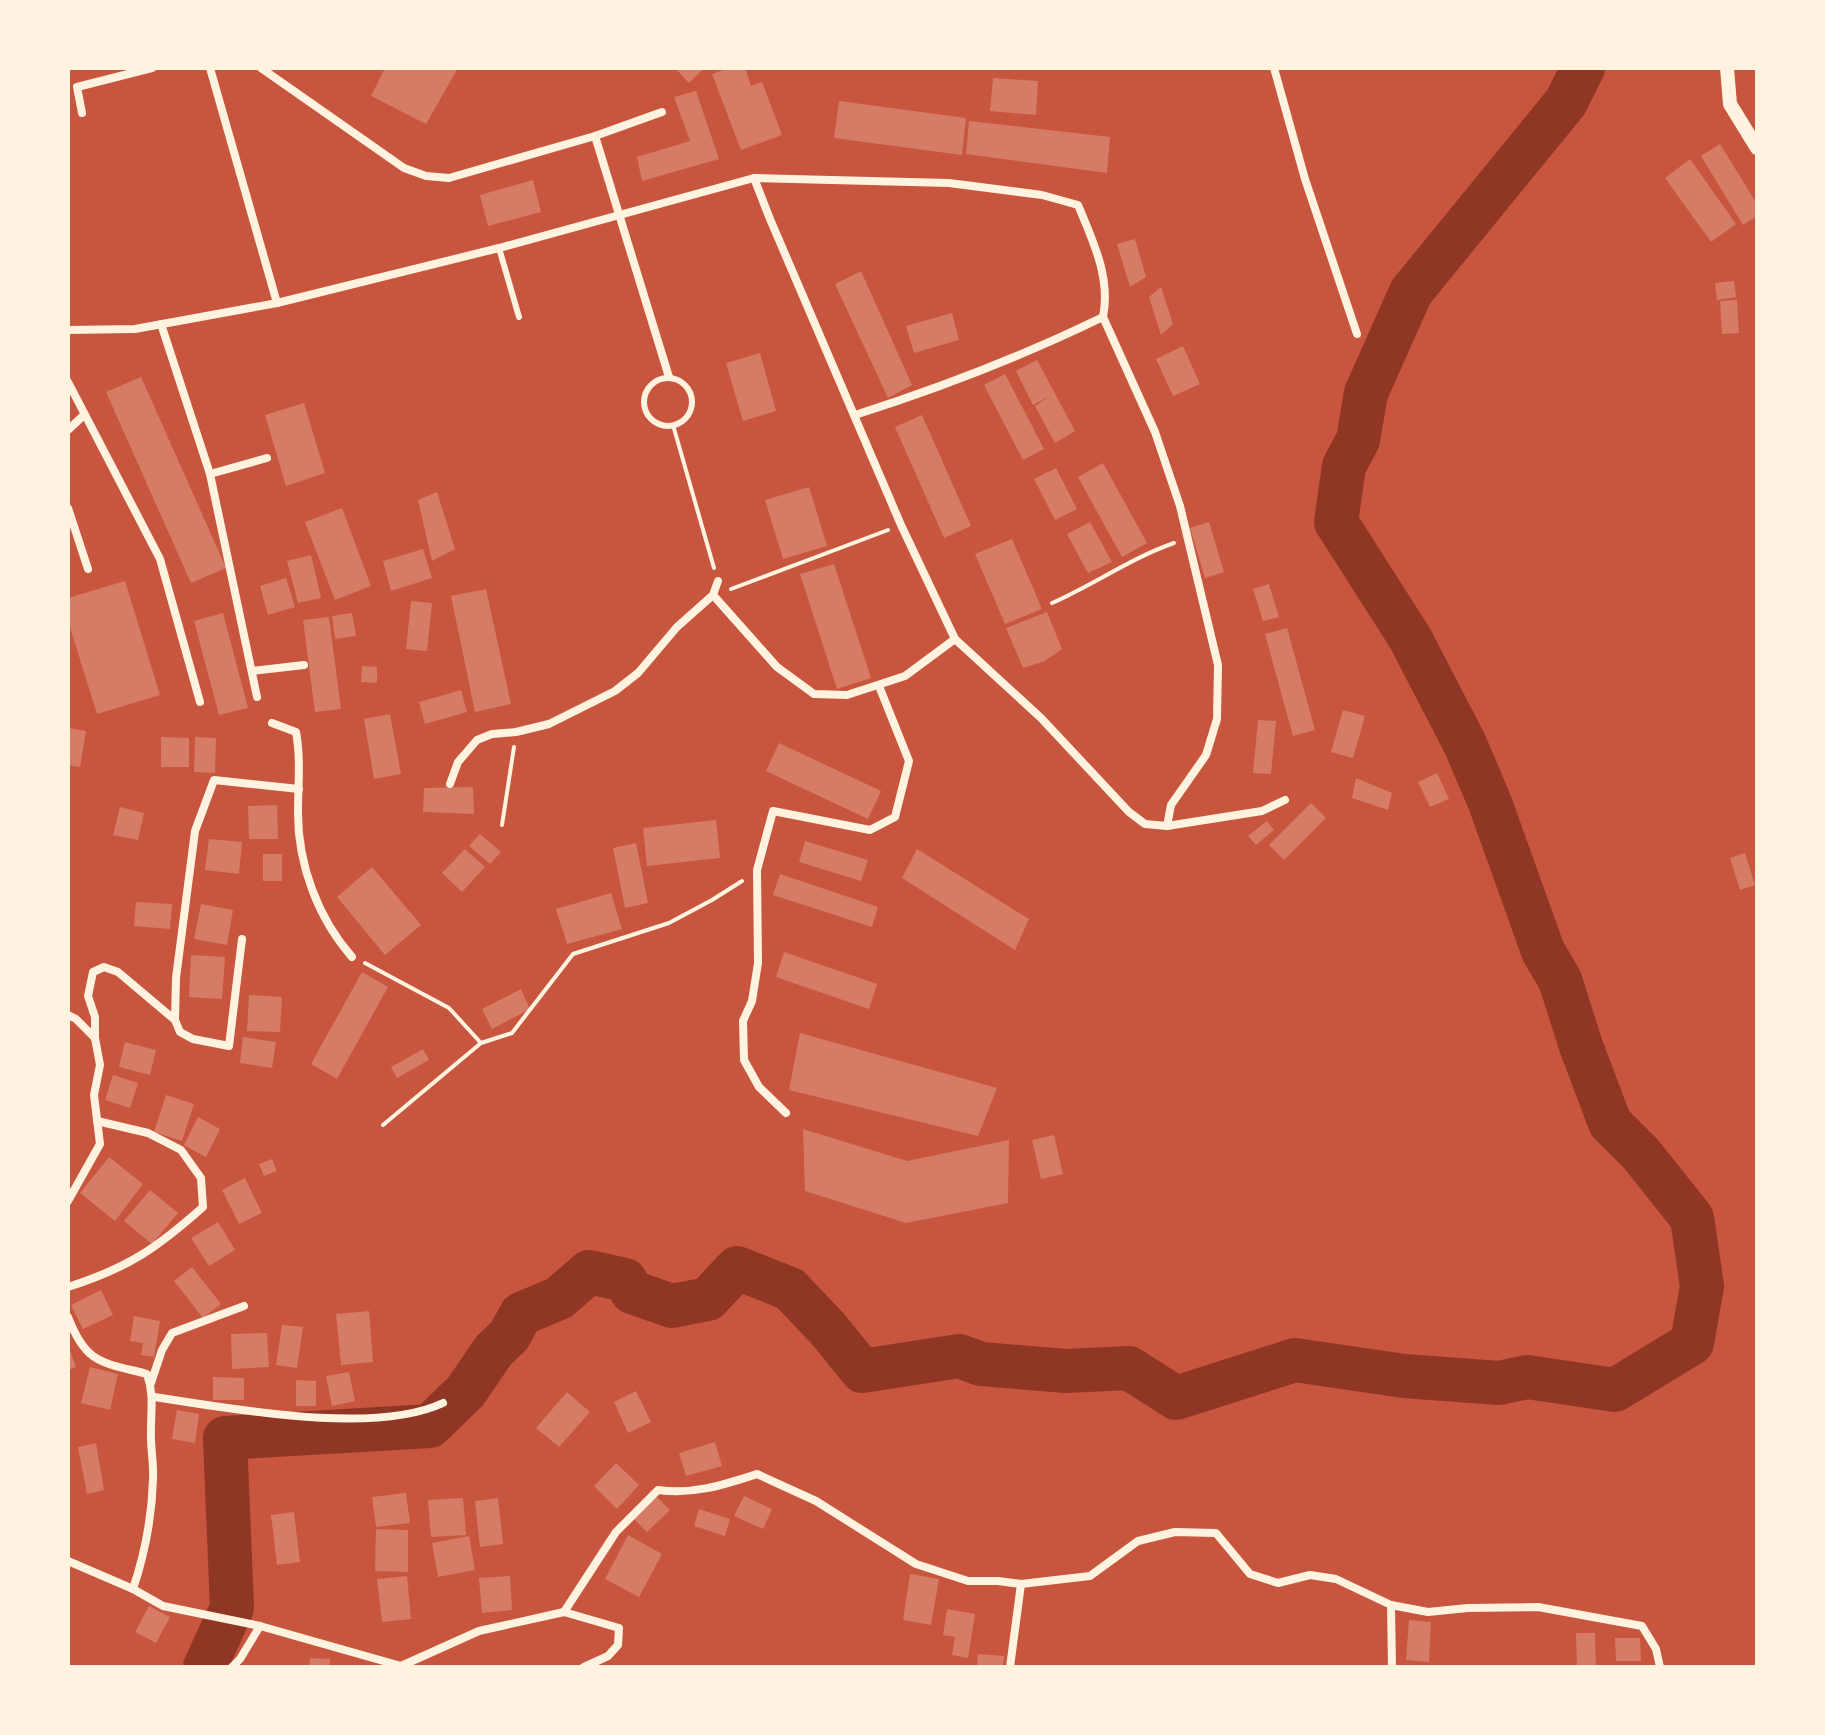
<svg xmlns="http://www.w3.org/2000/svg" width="1825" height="1735" font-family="Raleway,sans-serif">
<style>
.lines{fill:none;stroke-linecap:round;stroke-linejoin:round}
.river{stroke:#8f3625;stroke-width:44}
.building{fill:#d67c66}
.path{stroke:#fff3e0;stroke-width:4}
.service{stroke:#fff3e0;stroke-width:6}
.minor{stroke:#fff3e0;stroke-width:8}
.tertiary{stroke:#fff3e0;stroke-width:14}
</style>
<rect width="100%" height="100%" fill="#c8553d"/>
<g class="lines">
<polyline class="river" points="205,1667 232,1608 225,1438 430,1426 466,1391 494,1350 509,1336 521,1314 559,1298 589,1272 625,1280 632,1292 672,1306 708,1299 737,1268 790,1289 828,1329 862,1371 959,1356 981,1364 1066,1371 1129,1368 1176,1398 1295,1360 1404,1376 1499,1383 1527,1377 1615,1390 1692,1343 1702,1286 1692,1218 1641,1154 1610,1123 1581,1046 1560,980 1543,951 1490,803 1465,744 1410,638 1336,522 1344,466 1358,440 1366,393 1411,292 1566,102 1583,68"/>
</g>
<g class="building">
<polygon points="385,68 458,68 426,124 371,96"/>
<polygon points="675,68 704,68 689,83"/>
<polygon points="729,68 745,68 751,86 762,82 782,135 741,150 712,74"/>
<polygon points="993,78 1038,81 1036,115 990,111"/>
<polygon points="696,91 719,159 642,181 637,157 690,141 674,97"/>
<polygon points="839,101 966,118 962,155 834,138"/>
<polygon points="969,121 1110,137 1107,173 966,154"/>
<polygon points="1720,144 1757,204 1757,216 1743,225 1701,156"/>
<polygon points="1690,159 1736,224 1711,242 1665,178"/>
<polygon points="533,180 541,212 488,226 480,195"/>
<polygon points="1135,239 1146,277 1130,287 1117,244"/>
<polygon points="861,271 912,385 888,398 835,284"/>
<polygon points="1734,281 1736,297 1717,300 1715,283"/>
<polygon points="1161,287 1173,324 1161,335 1149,297"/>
<polygon points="1737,300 1739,333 1722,334 1720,301"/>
<polygon points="952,313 959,340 914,353 906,326"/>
<polygon points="1183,346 1200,384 1173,396 1156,359"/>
<polygon points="760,353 776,411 743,421 726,363"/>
<polygon points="1037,360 1075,431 1055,443 1035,406 1050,396 1033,405 1016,371"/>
<polygon points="1005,374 1044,449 1023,460 984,385"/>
<polygon points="141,377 226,568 191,583 106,392"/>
<polygon points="304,403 325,473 286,486 265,415"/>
<polygon points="922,415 971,526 944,538 895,427"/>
<polygon points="1103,463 1147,543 1122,557 1078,477"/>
<polygon points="1056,468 1077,509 1055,520 1034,479"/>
<polygon points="809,487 827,546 783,559 765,500"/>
<polygon points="437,492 455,549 432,561 418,500"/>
<polygon points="342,508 371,586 335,600 305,522"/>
<polygon points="1090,522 1112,562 1088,573 1067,534"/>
<polygon points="1209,522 1224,572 1205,578 1190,528"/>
<polygon points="1012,539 1042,609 1005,624 975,554"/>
<polygon points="423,549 432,578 391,591 383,561"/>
<polygon points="311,555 321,598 298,603 287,561"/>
<polygon points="834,564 871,678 837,689 800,574"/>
<polygon points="286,578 295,607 268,615 260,586"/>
<polygon points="125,581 160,695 97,714 68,621 68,598"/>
<polygon points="1269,584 1279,617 1263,621 1253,589"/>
<polygon points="486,589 511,704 475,712 451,596"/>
<polygon points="411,601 432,603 427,651 406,649"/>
<polygon points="1047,612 1062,649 1045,661 1023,668 1006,628"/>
<polygon points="223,613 248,708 219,715 194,621"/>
<polygon points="352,613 356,636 335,639 332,616"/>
<polygon points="329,617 341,709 315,712 303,620"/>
<polygon points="1287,628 1315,730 1293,736 1265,634"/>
<polygon points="362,666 377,667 377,683 361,682"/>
<polygon points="461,690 467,712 425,724 419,702"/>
<polygon points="1343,710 1365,716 1353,758 1331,752"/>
<polygon points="390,714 401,774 374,779 364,719"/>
<polygon points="1258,720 1276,721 1271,774 1253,773"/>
<polygon points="68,728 86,731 80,767 68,765"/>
<polygon points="161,737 189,738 189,767 161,767"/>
<polygon points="195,737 216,738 215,773 194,772"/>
<polygon points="779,743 881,791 868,819 766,771"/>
<polygon points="1437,773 1449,799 1430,807 1418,782"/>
<polygon points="1356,778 1392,793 1388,810 1352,798"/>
<polygon points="473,787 474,814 423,812 424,788"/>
<polygon points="1311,803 1326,818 1284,860 1269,845"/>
<polygon points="277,805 278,839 249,839 248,806"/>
<polygon points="120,807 144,813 138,840 113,835"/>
<polygon points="716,820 720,858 647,866 643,828"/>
<polygon points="1267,821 1274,830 1256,845 1248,836"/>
<polygon points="480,834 501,852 490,864 469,846"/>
<polygon points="209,839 242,842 239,874 205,870"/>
<polygon points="805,841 868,860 861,881 799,862"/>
<polygon points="636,843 648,903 625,908 613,848"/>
<polygon points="465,849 485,867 462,892 442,873"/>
<polygon points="917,849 1029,919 1015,950 902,878"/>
<polygon points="1745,853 1755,885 1740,890 1730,858"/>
<rect x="263" y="854" width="19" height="27"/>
<polygon points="372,867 421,925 385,955 337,897"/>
<polygon points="780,874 878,907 872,927 773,895"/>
<polygon points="611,893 622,929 567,944 556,909"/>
<polygon points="136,902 172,904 170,929 134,926"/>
<polygon points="201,904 233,910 227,945 194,939"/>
<polygon points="784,952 877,984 869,1009 776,977"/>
<polygon points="191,955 225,957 222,999 189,997"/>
<polygon points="362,972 388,987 337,1079 311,1064"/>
<polygon points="521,989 530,1009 492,1029 482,1009"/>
<polygon points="249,995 282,997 280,1032 247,1031"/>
<polygon points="800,1033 997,1088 978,1136 789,1090"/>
<polygon points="243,1037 276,1042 272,1068 240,1063"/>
<polygon points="125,1042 156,1050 150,1075 119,1067"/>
<polygon points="423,1049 429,1060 397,1078 391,1067"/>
<polygon points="113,1075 138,1083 130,1108 105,1100"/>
<polygon points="166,1095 194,1104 182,1141 154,1132"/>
<polygon points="198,1117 220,1129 206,1157 184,1145"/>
<polygon points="803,1129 907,1161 1009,1140 1008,1203 906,1223 805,1191"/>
<polygon points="1054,1135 1063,1174 1041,1179 1032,1140"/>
<polygon points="109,1157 143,1184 115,1221 80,1193"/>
<polygon points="272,1159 277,1171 264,1176 259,1164"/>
<polygon points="245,1178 262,1213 239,1224 222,1190"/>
<polygon points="150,1190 178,1213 152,1244 124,1221"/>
<polygon points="218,1222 235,1250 209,1266 191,1238"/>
<polygon points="192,1267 221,1304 203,1318 174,1281"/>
<polygon points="101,1290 113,1315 83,1329 71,1305"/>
<polygon points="369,1311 373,1362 341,1365 336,1314"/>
<polygon points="134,1316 160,1321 154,1357 141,1355 143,1343 130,1341"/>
<polygon points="282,1325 303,1327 297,1368 276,1365"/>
<polygon points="267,1333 269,1367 232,1369 231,1334"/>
<polygon points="68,1345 76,1367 68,1370"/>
<polygon points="90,1367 118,1374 110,1410 81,1403"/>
<polygon points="349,1372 355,1401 332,1406 326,1376"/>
<polygon points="213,1377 244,1378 244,1400 213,1400"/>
<polygon points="296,1380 316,1381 316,1406 296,1406"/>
<polygon points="636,1391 651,1422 628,1433 614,1402"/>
<polygon points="567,1392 590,1412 559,1447 536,1428"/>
<polygon points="177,1410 199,1414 195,1443 172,1439"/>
<polygon points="715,1442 722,1466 686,1476 679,1453"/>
<polygon points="96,1443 104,1490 87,1494 78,1447"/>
<polygon points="616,1463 639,1485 617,1509 594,1486"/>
<polygon points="406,1493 410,1523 376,1527 372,1497"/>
<polygon points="655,1495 670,1510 647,1532 632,1517"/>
<polygon points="744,1496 772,1509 763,1529 734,1516"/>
<polygon points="463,1498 466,1535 431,1537 428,1500"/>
<polygon points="498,1498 503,1544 480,1547 475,1501"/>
<polygon points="699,1509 730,1519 725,1536 694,1526"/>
<polygon points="294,1512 300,1562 277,1565 271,1515"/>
<polygon points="376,1529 408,1530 408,1572 375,1571"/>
<polygon points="628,1535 662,1554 639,1597 605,1579"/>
<polygon points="469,1536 475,1570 438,1577 432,1543"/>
<polygon points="910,1574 939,1579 931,1625 903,1620"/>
<polygon points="407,1576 411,1619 382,1622 377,1579"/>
<polygon points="510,1576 512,1610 482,1613 479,1578"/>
<polygon points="149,1606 170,1617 156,1643 135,1632"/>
<polygon points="947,1609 975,1614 968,1658 952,1655 955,1637 943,1635"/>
<polygon points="1409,1620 1431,1622 1429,1662 1406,1660"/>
<polygon points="1576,1633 1595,1633 1596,1667 1577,1667"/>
<polygon points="1615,1638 1640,1638 1641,1661 1616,1661"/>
<polygon points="978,1654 1004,1656 1003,1667 977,1667"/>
<polygon points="310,1658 330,1659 329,1667 309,1667"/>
</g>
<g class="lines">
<g class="path">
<polyline points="673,425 714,568"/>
<polyline points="731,589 888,530"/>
<path d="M1052,603C1093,585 1131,558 1174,543"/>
<polyline points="502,825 514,747"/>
<polyline points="365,963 449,1008 481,1043"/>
<polyline points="383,1125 481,1043 512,1033 573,954 669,923 712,900 742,881"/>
</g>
<g class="service">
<polyline points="499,248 519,317"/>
<circle cx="668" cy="402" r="24"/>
</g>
<g class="minor">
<polyline points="210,68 277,303"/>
<polyline points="261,68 404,168 426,176 449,178 595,136 662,112"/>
<polyline points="1274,68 1305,179 1357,334"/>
<polyline points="82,113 77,87 152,68"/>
<polyline points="595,136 669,377"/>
<polyline points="754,178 770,219 901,525 955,639 1041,718 1129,812 1145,824 1167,826 1262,811 1285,800"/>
<polyline points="1103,317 1155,432 1180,506 1218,665 1217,719 1206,755 1171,805 1167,826"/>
<polyline points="161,324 210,474 267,458"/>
<path d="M68,330L135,329L277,303L499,248L754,178L949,183L1042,195L1078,205C1093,241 1111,278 1103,317C1023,356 940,388 855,415"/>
<polyline points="68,382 160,559 200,702"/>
<polyline points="68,430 84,415"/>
<polyline points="210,474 257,697"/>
<polyline points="68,508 88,569"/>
<polyline points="713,595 777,667 814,694 847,695 905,676 955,639"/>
<polyline points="252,671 304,665"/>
<path d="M272,723L296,732C301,759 298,785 298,813C298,865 318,918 352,957"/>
<polyline points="450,784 458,762 477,740 492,734 516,732 549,724 615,691 638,673 677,627 713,595 718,581"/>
<polyline points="242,939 229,1046 193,1039 180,1032 175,1020 176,978 195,831 214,780 299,789"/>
<polyline points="68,1015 76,1019 95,1038 100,1065 94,1095 100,1144 68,1201"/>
<polyline points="95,1038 95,1017 88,996 93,972 104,967 118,972 175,1020"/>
<polyline points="786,1113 759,1087 744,1060 743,1021 752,1001 758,963 757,870 773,811 870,830 895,817 909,761 879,686"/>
<path d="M68,1287C128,1268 157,1248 203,1207L201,1178L181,1150L148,1133L97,1121"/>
<path d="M68,1317C86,1364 101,1362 147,1374C154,1394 151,1409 151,1429C150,1446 154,1463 153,1479C152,1517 145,1553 133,1589"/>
<polyline points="151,1383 162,1350 172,1333 244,1306"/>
<path d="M154,1397C230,1408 373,1436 443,1403"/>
<polyline points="68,1561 133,1589 163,1606 260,1626 401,1666 479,1631 564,1612 619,1628 618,1645 608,1656 584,1667"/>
<polyline points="1391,1605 1392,1667"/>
<path d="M564,1612L616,1532L658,1490C693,1495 723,1485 757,1474L816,1501L916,1564L968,1581H998L1021,1584L1090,1576L1138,1541L1175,1532L1216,1533L1250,1574L1278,1583L1310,1575L1336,1579L1391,1605L1428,1612L1468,1608L1538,1607L1642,1626L1656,1649L1660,1667"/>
<polyline points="232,1667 240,1659 260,1626"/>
<polyline points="1010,1667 1021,1584"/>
</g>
<polyline class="tertiary" points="1727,68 1730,104 1757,148"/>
</g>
<rect width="1825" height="1735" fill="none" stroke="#fff3e0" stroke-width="140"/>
</svg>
